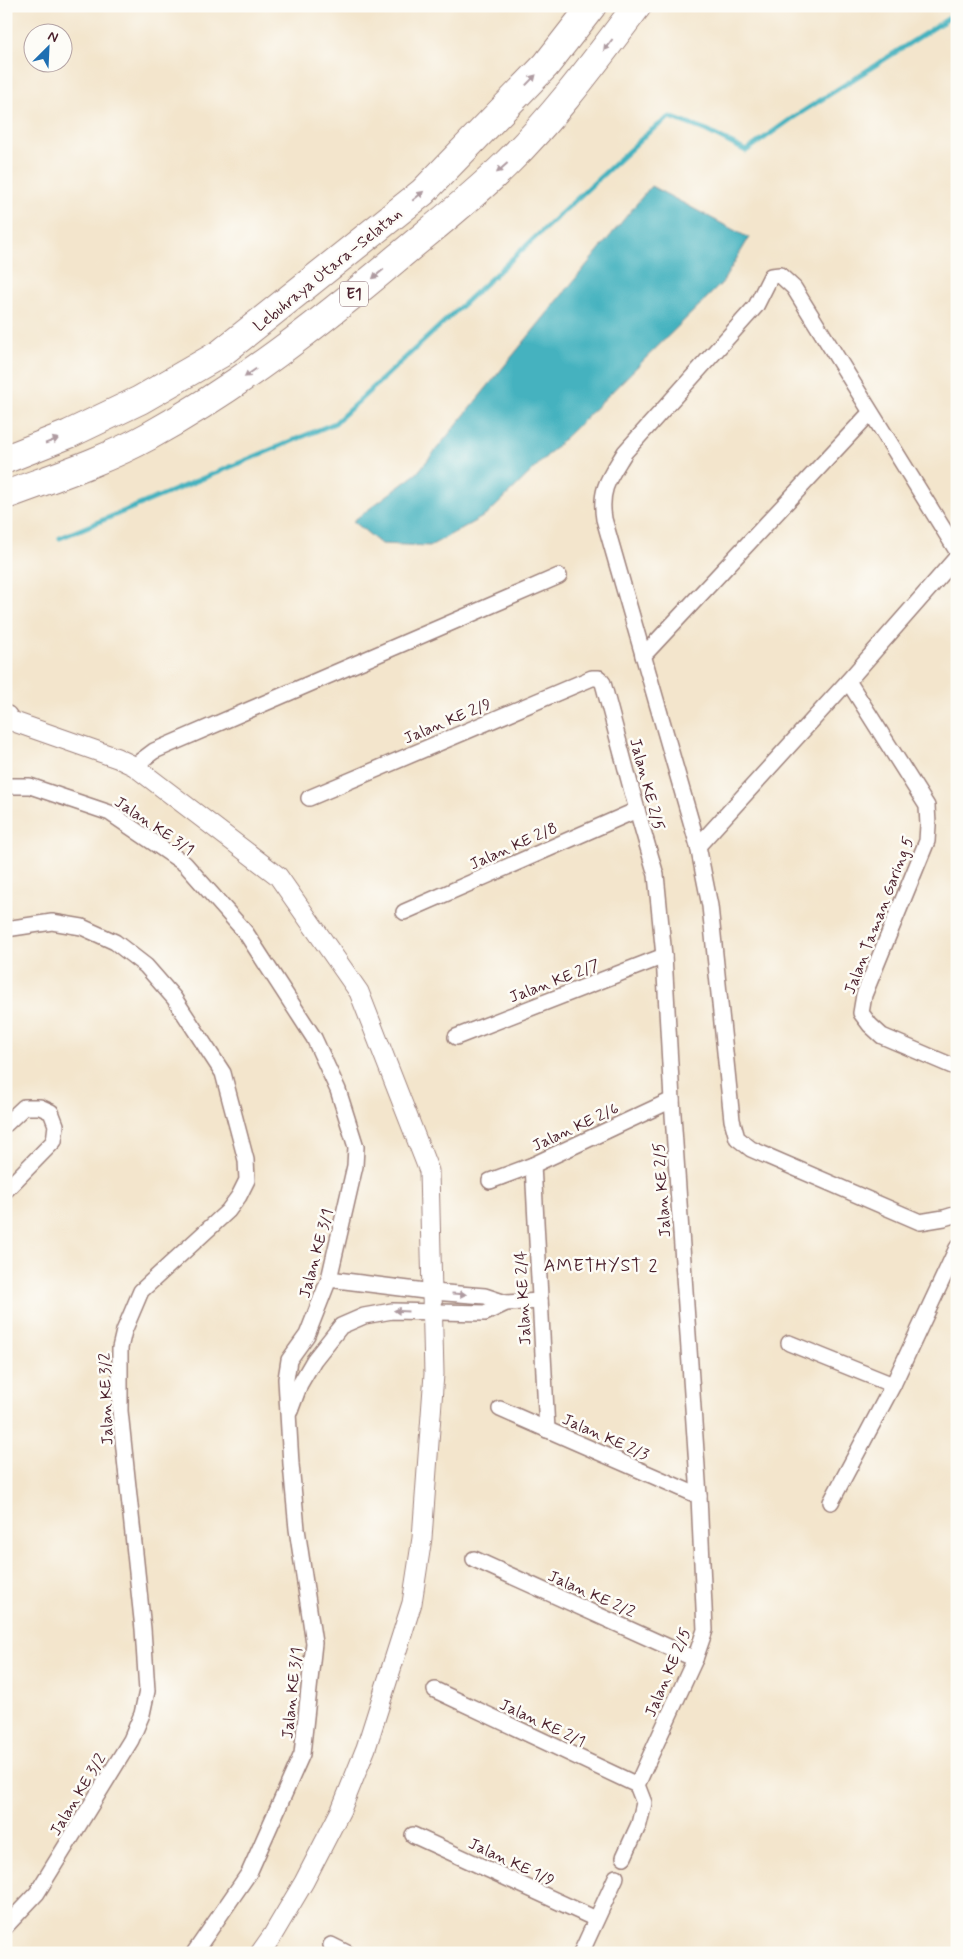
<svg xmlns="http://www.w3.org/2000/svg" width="963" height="1959" font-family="Mynerve,sans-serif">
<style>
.water{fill:#44b2bf;stroke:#476875}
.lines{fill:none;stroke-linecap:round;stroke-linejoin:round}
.stream{stroke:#44b2bf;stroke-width:5}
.minor-casing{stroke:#9e827c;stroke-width:18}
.tertiary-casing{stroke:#9e827c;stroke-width:21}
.secondary-casing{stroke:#9e827c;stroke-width:25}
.motorway-casing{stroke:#9e827c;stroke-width:30}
.minor{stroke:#fff;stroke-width:15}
.tertiary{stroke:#fff;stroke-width:19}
.secondary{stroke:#fff;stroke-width:22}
.motorway{stroke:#fff;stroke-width:28}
.oneway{fill:#ae9aa0}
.labels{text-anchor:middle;stroke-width:5;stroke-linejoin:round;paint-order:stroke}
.shield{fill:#fdfcf7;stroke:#806168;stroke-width:1}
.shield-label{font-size:15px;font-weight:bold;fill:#4a1f2b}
.street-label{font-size:16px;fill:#4a1f2b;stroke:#fdfcf7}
.neighbourhood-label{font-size:18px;letter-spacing:1px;fill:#4a1f2b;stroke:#fdfcf7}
</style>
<rect width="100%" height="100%" fill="#fdfcf7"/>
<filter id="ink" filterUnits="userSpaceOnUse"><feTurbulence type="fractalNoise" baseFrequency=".02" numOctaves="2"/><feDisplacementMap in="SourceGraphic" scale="10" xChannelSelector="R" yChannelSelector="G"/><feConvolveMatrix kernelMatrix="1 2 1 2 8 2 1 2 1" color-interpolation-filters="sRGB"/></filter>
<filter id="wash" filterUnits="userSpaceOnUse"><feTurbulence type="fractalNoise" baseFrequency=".0096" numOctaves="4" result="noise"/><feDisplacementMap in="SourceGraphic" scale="20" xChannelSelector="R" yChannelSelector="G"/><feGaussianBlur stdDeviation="1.12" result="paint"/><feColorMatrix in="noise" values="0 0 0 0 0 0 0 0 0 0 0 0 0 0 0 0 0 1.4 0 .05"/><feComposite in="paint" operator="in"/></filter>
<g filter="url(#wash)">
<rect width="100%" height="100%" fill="#f3e5cc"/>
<polygon class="water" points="651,186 749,238 722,283 488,514 430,546 381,544 353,521 417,473"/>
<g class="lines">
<polyline class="stream" points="60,538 335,423 649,132 670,117 707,131 746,151 791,119 957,13"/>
</g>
</g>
<g filter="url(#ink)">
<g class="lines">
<g class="minor-casing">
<g id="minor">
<path d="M957,551L794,288L780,275L771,276L756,306L625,452C610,477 599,488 604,519L698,846L710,906L732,1120L737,1138L751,1149L920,1222L944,1218L957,1214"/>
<polyline points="643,656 870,413"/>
<polyline points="848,681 927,806 928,825 927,841 864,995 861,1013 870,1025 882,1036 957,1068"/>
<polyline points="134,766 154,751 559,576"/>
<polyline points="6,786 30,786 110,813 185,864 246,933 314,1038 338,1090 356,1147 355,1166 329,1279 307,1335 289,1360 286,1379 291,1464 297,1529 314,1643 302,1754 249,1873 194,1953"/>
<polyline points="309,798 592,678 599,678 603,683 637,810 656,875 664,956 672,1100 699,1496 705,1630 695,1659 637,1785"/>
<polyline points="698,846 848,681 957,557"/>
<polyline points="404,912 637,810"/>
<polyline points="6,929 52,922 82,927 115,942 146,966 174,998 223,1073 246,1160 247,1180 239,1196 228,1211 141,1291 124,1331 120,1348 120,1411 143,1629 147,1691 142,1714 131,1740 37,1893 6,1926"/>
<polyline points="456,1037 664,956"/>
<polyline points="6,1124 24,1107 40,1107 51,1112 56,1125 54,1141 6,1190"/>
<polyline points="533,1165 547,1430"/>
<polyline points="490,1181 533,1165 672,1100"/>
<polyline points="329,1279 433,1292 485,1296 506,1303"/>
<polyline points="789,1343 893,1385"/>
<polyline points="500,1409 699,1496"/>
<polyline points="290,1411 300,1384 314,1360 341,1326 364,1316 392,1311 485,1313 506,1303 540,1301"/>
<polyline points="831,1502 893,1385 957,1248"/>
<polyline points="474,1559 695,1659"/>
<polyline points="435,1690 637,1785"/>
<polyline points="413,1835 596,1919"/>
<polyline points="624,1857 639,1824 644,1803 637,1785"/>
<polyline points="331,1945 347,1953"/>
<polyline points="581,1953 616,1877"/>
</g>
</g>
<g class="tertiary-casing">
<polyline id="tertiary" points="6,719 117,758 134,766 278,876 359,992 429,1171 434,1374 422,1538 412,1603 366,1748 341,1810 304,1882 272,1936 260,1953"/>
</g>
<g class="secondary-casing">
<polyline id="secondary" points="6,717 7,719"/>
</g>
<g class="motorway-casing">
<g id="motorway">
<polyline points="6,459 69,434 140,400 220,354 423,192 546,65 592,6"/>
<path d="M6,495C54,477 104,461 149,436C238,387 319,324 397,258C434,227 473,197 507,163C556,115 596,60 637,6"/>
</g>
</g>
<use href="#minor" class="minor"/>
<use href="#tertiary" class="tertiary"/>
<use href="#secondary" class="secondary"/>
<use href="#motorway" class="motorway"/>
</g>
<defs><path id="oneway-solid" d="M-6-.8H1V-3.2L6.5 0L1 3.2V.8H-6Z" transform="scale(1.25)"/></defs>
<g class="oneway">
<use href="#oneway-solid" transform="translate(608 45) rotate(127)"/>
<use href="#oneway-solid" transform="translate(531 80) rotate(-46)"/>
<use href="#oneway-solid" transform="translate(502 168) rotate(138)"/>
<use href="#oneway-solid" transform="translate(418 196) rotate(-40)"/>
<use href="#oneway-solid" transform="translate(378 274) rotate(140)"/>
<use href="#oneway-solid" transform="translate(250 373) rotate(145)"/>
<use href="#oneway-solid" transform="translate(52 441) rotate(-21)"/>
<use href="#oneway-solid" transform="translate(459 1294) rotate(4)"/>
<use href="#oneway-solid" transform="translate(401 1311) rotate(-177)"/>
</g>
</g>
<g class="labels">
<rect class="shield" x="340" y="281.5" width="28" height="25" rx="4"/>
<g class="shield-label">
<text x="354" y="299">E1</text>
</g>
<g class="street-label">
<text transform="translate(327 269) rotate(-39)" y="6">Lebuhraya Utara–Selatan</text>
<text transform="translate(447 720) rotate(-23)" y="6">Jalan KE 2/9</text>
<text transform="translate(648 784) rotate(75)" y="6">Jalan KE 2/5</text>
<text transform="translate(155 825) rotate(34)" y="6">Jalan KE 3/1</text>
<text transform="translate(513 845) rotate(-24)" y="6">Jalan KE 2/8</text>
<text transform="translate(878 915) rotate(-69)" y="6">Jalan Taman Garing 5</text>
<text transform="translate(554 980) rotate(-21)" y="6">Jalan KE 2/7</text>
<text transform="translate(575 1126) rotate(-25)" y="6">Jalan KE 2/6</text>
<text transform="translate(661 1190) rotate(-94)" y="6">Jalan KE 2/5</text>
<text transform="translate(315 1253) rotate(-75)" y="6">Jalan KE 3/1</text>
<text transform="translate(522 1298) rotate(-93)" y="6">Jalan KE 2/4</text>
<text transform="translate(105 1399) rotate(-92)" y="6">Jalan KE 3/2</text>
<text transform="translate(606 1436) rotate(24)" y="6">Jalan KE 2/3</text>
<text transform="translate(592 1593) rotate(24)" y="6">Jalan KE 2/2</text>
<text transform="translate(667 1672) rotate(-67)" y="6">Jalan KE 2/5</text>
<text transform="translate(291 1693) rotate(-84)" y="6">Jalan KE 3/1</text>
<text transform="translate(543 1722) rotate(25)" y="6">Jalan KE 2/1</text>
<text transform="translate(77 1794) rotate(-59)" y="6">Jalan KE 3/2</text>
<text transform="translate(512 1861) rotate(25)" y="6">Jalan KE 1/9</text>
</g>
<g class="neighbourhood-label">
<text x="601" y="1271">AMETHYST 2</text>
</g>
</g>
<rect width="963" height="1959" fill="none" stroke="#fdfcf7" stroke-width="25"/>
<g transform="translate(48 48) rotate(24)"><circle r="24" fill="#fdfcf7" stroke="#b5a4a5"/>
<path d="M0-4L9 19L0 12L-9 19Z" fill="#1f6fb2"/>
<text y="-8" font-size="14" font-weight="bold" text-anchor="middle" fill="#4a1f2b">N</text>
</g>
</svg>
